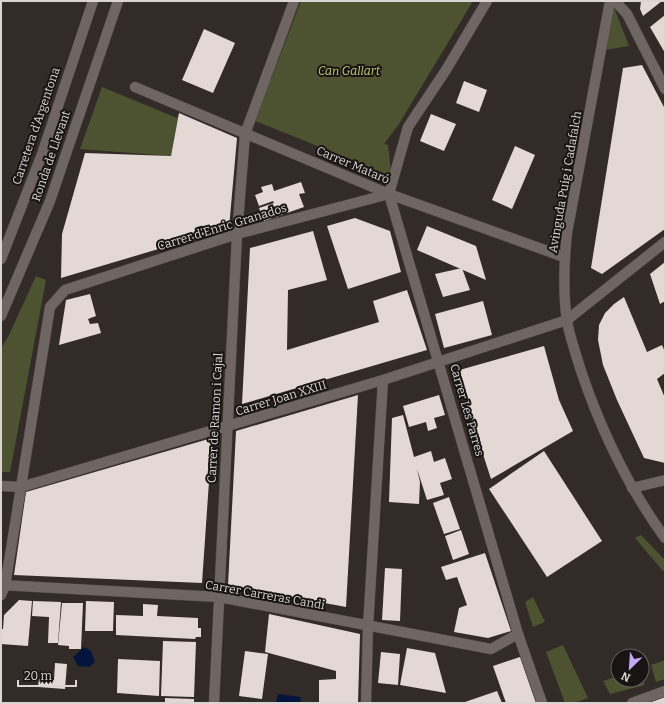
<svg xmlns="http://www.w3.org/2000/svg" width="666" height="704" font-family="Bitter,serif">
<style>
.green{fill:#4d5331}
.water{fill:#05143c}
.building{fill:#e3d8d4}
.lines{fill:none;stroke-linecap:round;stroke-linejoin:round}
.minor-casing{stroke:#504947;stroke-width:11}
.tertiary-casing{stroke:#504947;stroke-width:11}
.minor{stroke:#6f6663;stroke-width:10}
.tertiary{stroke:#6f6663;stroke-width:10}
.labels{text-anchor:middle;stroke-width:4;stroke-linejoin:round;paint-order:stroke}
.park-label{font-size:12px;font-style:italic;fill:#becd7a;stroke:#181413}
.street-label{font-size:12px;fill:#dad5d3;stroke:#181413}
</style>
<rect width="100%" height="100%" fill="#332b28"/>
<g class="green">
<polygon points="301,1 473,1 399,124 384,144 388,145 391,172 390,182 365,171 367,166 250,119 271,79"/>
<polygon points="612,2 629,46 604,50"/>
<polygon points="102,87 177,118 179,113 171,156 80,149"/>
<polygon points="36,276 46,280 10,472 1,472 1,348 8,337"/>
<polygon points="641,535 665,560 665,569 663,571 635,538"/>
<polygon points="533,597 545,622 533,627 525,602"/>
<polygon points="563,645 588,698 574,703 565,703 546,652"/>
<polygon points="665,660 665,679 656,682 651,665"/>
<polygon points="618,676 618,680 642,679 645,685 610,694 603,681"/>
</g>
<g class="water">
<polygon points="84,647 91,651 95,662 89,667 78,666 73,657"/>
<polygon points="278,694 301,697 300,703 276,703"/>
</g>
<g class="building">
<polygon points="641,1 662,1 643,16 640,9"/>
<polygon points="665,15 665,53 650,27"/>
<polygon points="204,29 235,43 213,93 182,80"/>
<polygon points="642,65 665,109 665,229 602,274 591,268 623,68"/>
<polygon points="464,81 487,90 479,112 456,103"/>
<polygon points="179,113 237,138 229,228 61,278 62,234 85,153 171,156"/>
<polygon points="431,114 456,124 444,151 420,141"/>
<polygon points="515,146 535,155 512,209 492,200"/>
<polygon points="301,182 305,193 299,194 304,207 264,221 259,208 274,203 273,201 259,206 255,195 263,192 261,187 272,184 274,191"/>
<polygon points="355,218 390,231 401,272 348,289 327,226"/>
<polygon points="427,226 476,246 486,280 417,250"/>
<polygon points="313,231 327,280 288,290 287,350 379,322 373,301 407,290 427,350 242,404 250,248"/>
<polygon points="665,262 665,301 660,304 650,274"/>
<polygon points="462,268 470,290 443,297 435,274"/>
<polygon points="90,294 96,316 88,319 90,324 98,323 101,333 59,345 66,300"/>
<polygon points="624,297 647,352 662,345 665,352 665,373 657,379 665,398 665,463 644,458 617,400 603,365 598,340 599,325 605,313 614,304"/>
<polygon points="483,301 492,335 444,348 435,314"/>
<polygon points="544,346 559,400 573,431 491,479 456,371"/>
<polygon points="358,395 346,607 228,585 236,431"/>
<polygon points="439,395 445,415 434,418 437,428 428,431 426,422 409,427 403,406"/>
<polygon points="403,415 414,457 431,451 434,462 445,458 452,479 440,483 444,495 427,500 417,469 420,482 419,504 389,502 392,418"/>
<polygon points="212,438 202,583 14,575 26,492"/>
<polygon points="544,451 602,541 547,577 489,489"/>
<polygon points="449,497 460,529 444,534 433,503"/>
<polygon points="461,530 469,554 453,560 445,536"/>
<polygon points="485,553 511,631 488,638 454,632 459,608 467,605 457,577 446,580 441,567"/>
<polygon points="385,568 402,569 400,621 382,620"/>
<polygon points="19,600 32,601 28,646 1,644 1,629 3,629 4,615"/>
<polygon points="33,601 61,602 58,643 48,643 49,617 32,616"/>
<polygon points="86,601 114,602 113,631 85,631"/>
<polygon points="62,603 83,603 81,649 69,649 69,646 58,645"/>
<polygon points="143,604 158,605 157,616 198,618 198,628 201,628 201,637 196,637 195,639 116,635 116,615 143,616"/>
<polygon points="269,614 360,634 358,703 319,703 319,680 336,679 336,671 265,652"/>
<polygon points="163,641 196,642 194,697 161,696"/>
<polygon points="407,648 435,653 446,693 400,685"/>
<polygon points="245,651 268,654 262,699 239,696"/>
<polygon points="381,652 400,654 398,685 378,683"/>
<polygon points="520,657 536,703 506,703 493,666"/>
<polygon points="118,659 160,661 159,696 117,693"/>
<polygon points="55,663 67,664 65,689 38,687 39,679 54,680"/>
<polygon points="497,691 502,703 462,703"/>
<polygon points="665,697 665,703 649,703"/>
<polygon points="165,698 194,699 194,703 165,703"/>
</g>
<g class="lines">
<g class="minor-casing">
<g id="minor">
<path d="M610,1L567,233C564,259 563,295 567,321C570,338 576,354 581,371C601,430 628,487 665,538"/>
<polyline points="615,1 627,14 665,89"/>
<polyline points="135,87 389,194 564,257"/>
<polyline points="389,194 518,634 542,703"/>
<polyline points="389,194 408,127 446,70 487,1"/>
<polyline points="1,316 50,201 118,1"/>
<polyline points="1,486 21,487 383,380 567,320 665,242"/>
<polyline points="632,488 665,480"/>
<polyline points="1,585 219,597 491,649 518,634"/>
<polyline points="1,595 5,586 50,307 65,290 237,234 389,194"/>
<polyline points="214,703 237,234 245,134 294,1"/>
<polyline points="366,703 368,627 383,380"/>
<polyline points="632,703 665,691"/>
</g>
</g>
<g class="tertiary-casing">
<polyline id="tertiary" points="1,259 42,154 93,1"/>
</g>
<use href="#minor" class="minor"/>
<use href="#tertiary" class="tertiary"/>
</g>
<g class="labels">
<g class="park-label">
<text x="349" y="75">Can Gallart</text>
</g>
<g class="street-label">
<text transform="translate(36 126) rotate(-71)" y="4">Carretera d'Argentona</text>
<text transform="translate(51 156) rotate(-71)" y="4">Ronda de Llevant</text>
<text transform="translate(353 165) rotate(23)" y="4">Carrer Mataró</text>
<text transform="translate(565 182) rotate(-80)" y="4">Avinguda Puig i Cadafalch</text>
<text transform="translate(222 227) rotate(-17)" y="4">Carrer d'Enric Granados</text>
<text transform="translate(281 398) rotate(-17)" y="4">Carrer Joan XXIII</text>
<text transform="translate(467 410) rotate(74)" y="4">Carrer Les Parres</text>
<text transform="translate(215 418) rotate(-87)" y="4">Carrer de Ramon i Cajal</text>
<text transform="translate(265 595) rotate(10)" y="4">Carrer Carreras Candi</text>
</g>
</g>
<rect width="666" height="704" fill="none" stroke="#dad5d3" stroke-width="4"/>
<g transform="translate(630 668) rotate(205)"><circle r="19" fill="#181413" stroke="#666160"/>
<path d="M0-3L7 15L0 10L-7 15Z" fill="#c3a7f2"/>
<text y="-6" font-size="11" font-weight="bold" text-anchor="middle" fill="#dad5d3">N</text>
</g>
<path d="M18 680v6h58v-6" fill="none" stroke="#dad5d3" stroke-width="2"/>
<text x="24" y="680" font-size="12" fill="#dad5d3" stroke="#181413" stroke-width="3" paint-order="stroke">20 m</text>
</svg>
